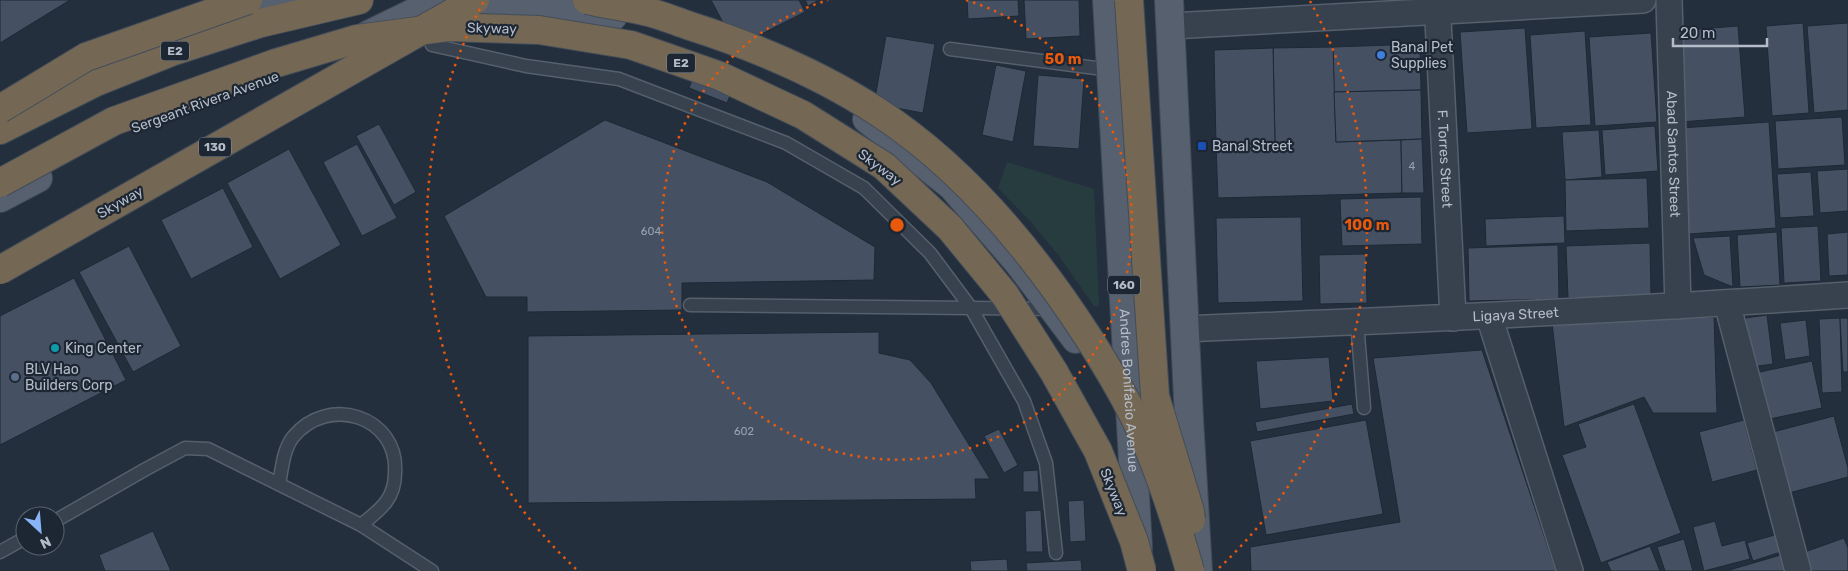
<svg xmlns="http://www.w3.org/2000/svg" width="1848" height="571" font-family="Rubik,sans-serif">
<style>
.green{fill:#263c3f}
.building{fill:#455162;stroke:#1f2835}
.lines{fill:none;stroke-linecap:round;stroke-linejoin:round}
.service-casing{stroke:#565f6c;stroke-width:15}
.minor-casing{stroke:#565f6c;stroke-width:28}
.primary-casing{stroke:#414a57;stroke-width:30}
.motorway-casing{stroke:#434c59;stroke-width:30}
.service{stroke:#38414e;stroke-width:12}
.minor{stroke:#38414e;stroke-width:25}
.primary{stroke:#56606e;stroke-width:28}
.motorway{stroke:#746855;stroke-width:28}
.motorway-bridge-casing{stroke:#434c59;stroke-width:30;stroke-linecap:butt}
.motorway-bridge{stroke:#746855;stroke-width:28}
.ring{fill:none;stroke:#e8590c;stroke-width:2.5;stroke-dasharray:2.5 5}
.shop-dot{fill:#3f7fe0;stroke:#1d2633;stroke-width:2}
.transit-dot{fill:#1a4fb4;stroke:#1d2633;stroke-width:2}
.culture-dot{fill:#0f9aa8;stroke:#1d2633;stroke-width:2}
.service-dot{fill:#5c6f8a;stroke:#1d2633;stroke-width:2}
.labels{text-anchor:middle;stroke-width:4.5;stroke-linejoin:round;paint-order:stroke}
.number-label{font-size:11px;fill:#98a1af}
.shield{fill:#1d2633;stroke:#878f9c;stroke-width:1}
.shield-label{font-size:12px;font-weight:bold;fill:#b4bcc9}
.street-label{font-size:14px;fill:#b4bcc9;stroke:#1d2633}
.poi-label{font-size:14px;fill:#b4bcc9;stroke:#1d2633;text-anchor:start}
.centre{fill:#e8590c;stroke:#1d2633;stroke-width:2.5}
.ring-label{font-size:15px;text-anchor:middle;font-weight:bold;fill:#e8590c;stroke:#1d2633;stroke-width:4.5;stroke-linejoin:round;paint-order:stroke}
</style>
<rect width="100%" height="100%" fill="#242f3e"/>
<polygon class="green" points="1007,162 1094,189 1099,306 1094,306 1059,256 1029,220 998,188"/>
<g class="building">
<polygon points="0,0 70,0 0,43"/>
<polygon points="711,0 799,0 805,12 736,47"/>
<polygon points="805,0 819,0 808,6"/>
<polygon points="967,0 1018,0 1019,16 968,19"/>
<polygon points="1024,0 1079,0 1080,36 1026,39"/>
<polygon points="1803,23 1809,113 1772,116 1766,26"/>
<polygon points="1848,23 1848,110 1814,113 1807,26"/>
<polygon points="1738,26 1745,117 1680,122 1673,31"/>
<polygon points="1525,28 1532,129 1467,133 1460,32"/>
<polygon points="1585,31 1591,125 1536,128 1530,35"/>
<polygon points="1651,33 1657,122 1595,126 1589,37"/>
<polygon points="886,36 935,44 923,113 874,104"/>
<polygon points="1420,44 1421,90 1334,92 1333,47"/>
<polygon points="1333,47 1336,142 1401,140 1402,193 1218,198 1216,145 1275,143 1273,48"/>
<polygon points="1273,48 1275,143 1216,145 1214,50"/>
<polygon points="996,65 1026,71 1013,142 982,135"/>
<polygon points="695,72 733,88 727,103 689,88"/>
<polygon points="1038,75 1084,79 1079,149 1033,146"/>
<polygon points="1421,90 1422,139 1336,142 1334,92"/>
<polygon points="1842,117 1845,165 1778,169 1775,121"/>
<polygon points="605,120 767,182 875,247 874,280 682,283 682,310 527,312 527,297 486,297 444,216"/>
<polygon points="1769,122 1776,228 1688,234 1681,128"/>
<polygon points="379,124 416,192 394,205 356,136"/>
<polygon points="1655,126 1658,171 1605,175 1602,130"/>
<polygon points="1599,130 1602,177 1565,180 1562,132"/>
<polygon points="1422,139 1424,193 1402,193 1401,140"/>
<polygon points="357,144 397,218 362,236 323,162"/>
<polygon points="289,149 341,245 280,279 227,183"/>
<polygon points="1848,169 1848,211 1820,213 1817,171"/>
<polygon points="1811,172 1814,216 1780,218 1777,174"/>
<polygon points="1647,178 1649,228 1566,231 1565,180"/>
<polygon points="223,188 253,247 191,279 161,220"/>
<polygon points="1421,197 1422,244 1342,246 1340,199"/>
<polygon points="1564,216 1565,243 1486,246 1485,219"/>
<polygon points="1301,217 1303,301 1218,303 1216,218"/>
<polygon points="1818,226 1821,281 1784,283 1781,228"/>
<polygon points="1777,232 1780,285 1740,287 1737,235"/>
<polygon points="1848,232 1848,275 1829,276 1827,234"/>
<polygon points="1730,236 1733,287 1704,275 1693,238"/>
<polygon points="1650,243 1651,296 1568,298 1566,246"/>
<polygon points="1558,245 1559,299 1469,301 1468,248"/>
<polygon points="129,246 181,346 133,372 79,272"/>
<polygon points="1366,254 1367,303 1320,304 1319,255"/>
<polygon points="74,278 126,380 0,445 0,316"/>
<polygon points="1767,315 1773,364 1751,367 1745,318"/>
<polygon points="1714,317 1717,413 1653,413 1644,397 1564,427 1552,323"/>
<polygon points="1840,318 1842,392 1822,393 1819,319"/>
<polygon points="1840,318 1848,318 1848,372 1843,372"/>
<polygon points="1806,320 1810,356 1785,360 1780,323"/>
<polygon points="879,332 879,353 910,360 931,383 990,479 975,479 976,499 528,503 528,336"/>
<polygon points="1482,350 1556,571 1251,571 1250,547 1400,522 1373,358"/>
<polygon points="1329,357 1333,401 1260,409 1256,361"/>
<polygon points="1812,361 1822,408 1765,420 1755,373"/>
<polygon points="1352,404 1354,414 1257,432 1255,422"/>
<polygon points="1634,404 1681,533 1601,563 1562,455 1586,447 1578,424"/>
<polygon points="1834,416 1848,468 1848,477 1789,493 1773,432"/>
<polygon points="1366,420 1383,514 1266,535 1250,441"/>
<polygon points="1744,420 1757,470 1712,482 1699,432"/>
<polygon points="999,429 1018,465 1004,473 984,436"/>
<polygon points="1038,470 1039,492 1023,492 1023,471"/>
<polygon points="1084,500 1086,541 1070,542 1068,501"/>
<polygon points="1041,510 1043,552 1026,552 1025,511"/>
<polygon points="1715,521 1722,546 1745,540 1750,559 1704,571 1693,527"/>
<polygon points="153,531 171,571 105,571 99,555"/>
<polygon points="1778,534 1784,551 1753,561 1747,543"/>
<polygon points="1844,538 1848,548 1848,571 1809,571 1802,553"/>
<polygon points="1684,539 1693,571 1665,571 1657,547"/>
<polygon points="1650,546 1660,571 1611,571 1607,562"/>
<polygon points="1784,554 1789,571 1726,571"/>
<polygon points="1007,559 1008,571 971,571 970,561"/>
<polygon points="1081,560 1082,571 1027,571 1026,563"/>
</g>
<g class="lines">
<g class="service-casing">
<g id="service">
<polyline points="424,30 432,45 526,66 619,79 786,143 864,188 930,253 971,308 1024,401 1046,463 1056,553"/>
<polyline points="950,49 1111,70"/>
<polyline points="690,305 1052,309"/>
<polyline points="1357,322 1364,408"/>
<path d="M279,484C282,469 283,450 293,437C328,394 399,416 395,473C395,483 392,494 386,502C379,511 370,518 361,525"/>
<polyline points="55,521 146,469 185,448 208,449 361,525 432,571"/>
<polyline points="0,552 25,538"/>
</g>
</g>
<g class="minor-casing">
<g id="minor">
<path id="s1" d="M1437,0L1453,318"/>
<path id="s2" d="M1669,0L1678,306"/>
<polyline points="1171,26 1643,0"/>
<polyline points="1727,303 1798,571"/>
<polyline points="1489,316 1570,571"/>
<path id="s3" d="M1184,329C1406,320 1627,310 1848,295"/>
</g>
</g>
<g class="primary-casing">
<g id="primary">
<path id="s4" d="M1107,0L1138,548"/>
<polyline points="1169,0 1189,419 1198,571"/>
<polyline points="242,18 291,0"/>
<polyline points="368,35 413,13 467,5 528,1 613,16"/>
<polyline points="867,119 952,186 1018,262 1076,339"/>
<polyline points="0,198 38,178"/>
</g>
</g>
<g class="motorway-casing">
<polyline id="motorway" points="0,130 96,82 171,52 261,23 359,0"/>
</g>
<use href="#service" class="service"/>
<use href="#minor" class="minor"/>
<use href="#primary" class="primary"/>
<use href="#motorway" class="motorway"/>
<g class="motorway-bridge-casing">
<g id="motorway-bridge">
<path d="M587,0C606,4 625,7 644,11C659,14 675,21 690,26C756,47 820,74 878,112C964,168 1033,252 1088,337C1108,368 1127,400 1142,433C1162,477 1177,525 1190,571"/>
<polyline points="1129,0 1155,396 1190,511 1191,520"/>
<polyline points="0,109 86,57 248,0"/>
<polyline points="0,183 114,121 273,64 357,39 448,27 539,30 631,45 720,76 803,115 884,166 950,228 1005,295 1054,372 1098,451 1134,541 1142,571"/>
<polyline points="0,270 475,0"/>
</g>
</g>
<use href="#motorway-bridge" class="motorway-bridge"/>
</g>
<g class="ring">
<path d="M966 0A235 235 0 1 1 828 0"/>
<path d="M576 569A470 470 0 0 1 484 1M1310 1A470 470 0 0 1 1218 569"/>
</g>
<circle class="shop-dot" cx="1381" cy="55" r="5"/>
<rect class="transit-dot" x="1197" y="141" width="10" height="10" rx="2.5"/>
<circle class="culture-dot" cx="55" cy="348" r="5"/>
<circle class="service-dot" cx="15" cy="377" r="5"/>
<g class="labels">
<g class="number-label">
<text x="1412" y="170">4</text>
<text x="651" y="235">604</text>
<text x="744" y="435">602</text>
</g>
<g class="shield">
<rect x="161" y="41.5" width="28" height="19" rx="4"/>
<rect x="667" y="53.5" width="28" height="19" rx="4"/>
<rect x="199" y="137.5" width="32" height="19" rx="4"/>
<rect x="1108" y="275.5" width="32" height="19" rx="4"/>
</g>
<g class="shield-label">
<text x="175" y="55">E2</text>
<text x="681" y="67">E2</text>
<text x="215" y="151">130</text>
<text x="1124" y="289">160</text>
</g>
<g class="street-label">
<text transform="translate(492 28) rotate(2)" y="5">Skyway</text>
<text transform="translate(205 102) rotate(-20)" y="5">Sergeant Rivera Avenue</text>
<text dy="5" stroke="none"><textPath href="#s2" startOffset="154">Abad Santos Street</textPath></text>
<text dy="5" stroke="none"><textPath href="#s1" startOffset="159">F. Torres Street</textPath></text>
<text transform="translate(880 167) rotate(37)" y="5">Skyway</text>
<text transform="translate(120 202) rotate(-30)" y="5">Skyway</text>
<text dy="5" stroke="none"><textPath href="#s3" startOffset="332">Ligaya Street</textPath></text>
<text dy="5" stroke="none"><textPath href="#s4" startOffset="391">Andres Bonifacio Avenue</textPath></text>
<text transform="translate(1114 492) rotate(68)" y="5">Skyway</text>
</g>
<g class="poi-label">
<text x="1391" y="52">Banal Pet<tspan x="1391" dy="16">Supplies</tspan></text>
<text x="1212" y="151">Banal Street</text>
<text x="65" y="353">King Center</text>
<text x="25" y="374">BLV Hao<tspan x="25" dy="16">Builders Corp</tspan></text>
</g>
</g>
<circle cx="897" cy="225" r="8" class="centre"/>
<g class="ring-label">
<text x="1063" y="64">50 m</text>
<text x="1367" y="230">100 m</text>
</g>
<g transform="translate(40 531) rotate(154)"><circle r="24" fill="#1d2633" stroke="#59626f"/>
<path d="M0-4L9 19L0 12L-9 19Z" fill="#8ab4f8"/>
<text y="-8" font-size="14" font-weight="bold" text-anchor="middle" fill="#b4bcc9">N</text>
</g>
<path d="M1673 38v8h94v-8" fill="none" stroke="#b4bcc9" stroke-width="2.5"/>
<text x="1680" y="38" font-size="15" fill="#b4bcc9" stroke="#1d2633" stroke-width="4" paint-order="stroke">20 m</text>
</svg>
